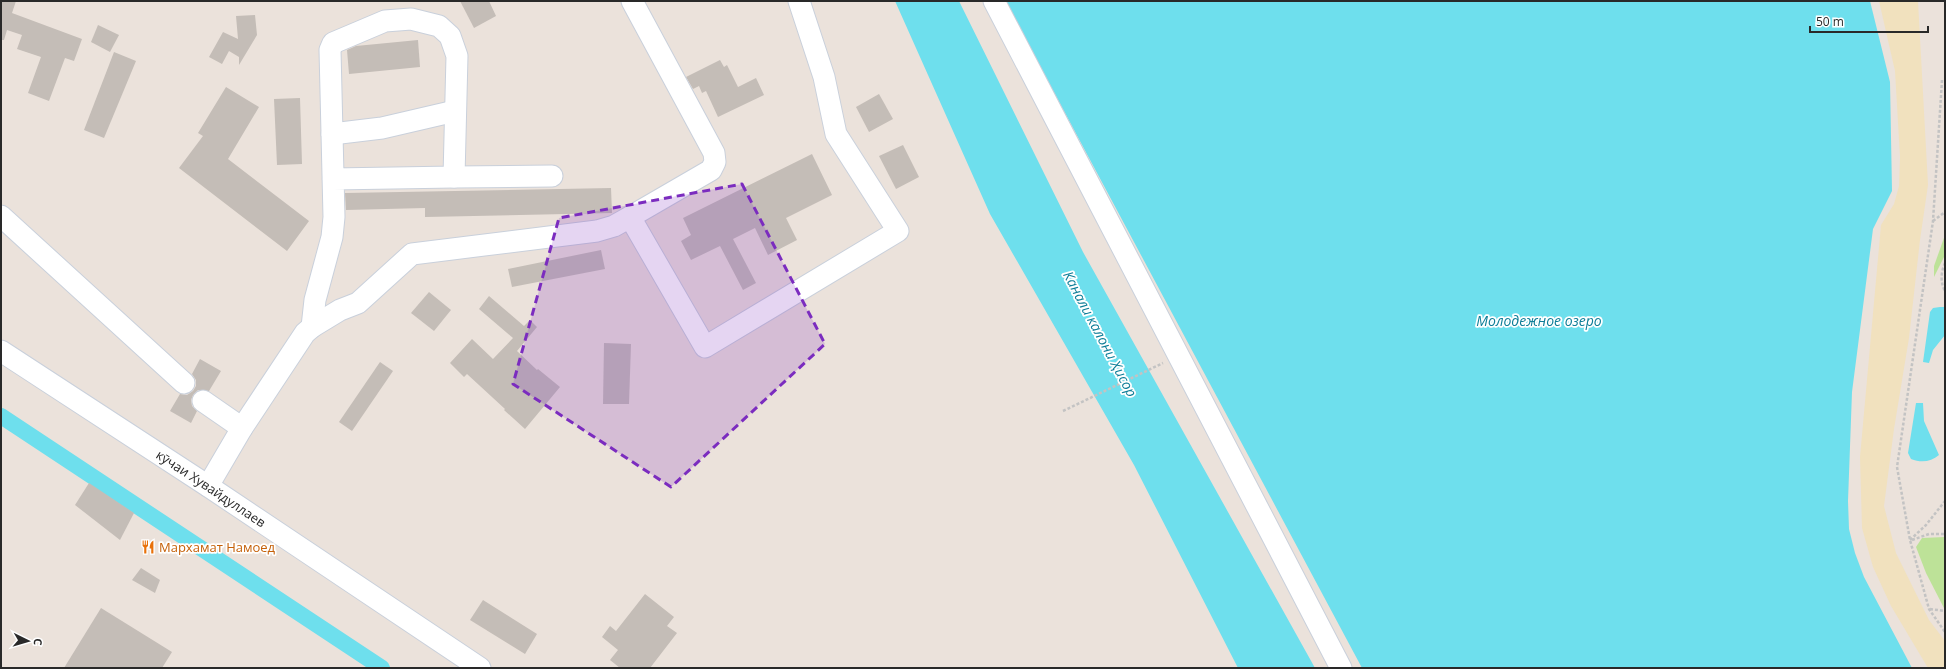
<svg xmlns="http://www.w3.org/2000/svg" width="1946" height="669" font-family="'Open Sans',sans-serif">
<style>
.green{fill:#bde298}
.sand{fill:#f1e1be}
.water{fill:#6edfed}
.lines{fill:none;stroke-linecap:round;stroke-linejoin:round}
.canal{stroke:#6edfed;stroke-width:16}
.building{fill:#c4bdb7}
.minor-casing{stroke:#c9d0db;stroke-width:23}
.path{stroke:#c3c3c3;stroke-width:2.5;stroke-dasharray:3 2;stroke-linecap:butt}
.minor{stroke:#fff;stroke-width:21}
.marked{fill:#7b2cbf;fill-opacity:0.2;stroke:#7b2cbf;stroke-width:3;stroke-dasharray:8 5;stroke-linejoin:round}
.labels{text-anchor:middle;stroke-width:3.5;stroke-linejoin:round;paint-order:stroke}
.street-label{font-size:13px;fill:#292929;stroke:#fff}
.food-label{font-size:13px;fill:#c56008;stroke:#fff;text-anchor:start}
.water-label{font-size:14px;font-style:italic;fill:#0e7e98;stroke:#fff}
</style>
<rect width="100%" height="100%" fill="#ebe2db"/>
<g class="green">
<polygon points="1945,235 1945,255 1934,277 1934,266"/>
<polygon points="1945,537 1945,610 1926,573 1916,547 1922,538"/>
</g>
<polygon class="sand" points="1879,1 1918,1 1928,185 1920,240 1909,338 1894,429 1884,506 1896,553 1929,620 1945,641 1945,668 1928,668 1891,606 1873,567 1862,528 1860,457 1881,225 1894,204 1899,186 1900,157 1895,71"/>
<g class="water">
<polygon points="895,1 959,1 1083,252 1315,668 1238,668 1134,465 990,214"/>
<polygon points="1005,1 1870,1 1890,82 1892,191 1873,229 1852,392 1848,501 1849,529 1855,553 1864,577 1912,668 1362,668"/>
<polygon points="1940,307 1945,307 1945,335 1933,350 1929,363 1923,362 1930,312 1933,308"/>
<path d="M1916,403H1923L1924,421L1939,455C1931,462 1921,463 1911,459L1908,453Z"/>
</g>
<g class="lines">
<polyline class="canal" points="1,416 382,668"/>
</g>
<g class="building">
<polygon points="1,1 16,1 12,13 82,39 74,61 65,58 49,101 28,93 41,57 17,49 22,35 7,30 4,40 1,40"/>
<polygon points="460,1 489,1 496,16 474,28"/>
<polygon points="255,15 257,35 239,65 239,57 229,51 222,64 209,57 223,32 238,39 236,16"/>
<polygon points="98,25 119,35 110,52 91,42"/>
<polygon points="418,40 420,67 349,74 347,50 356,46"/>
<polygon points="114,52 136,61 104,138 84,130"/>
<polygon points="720,60 724,67 727,65 738,87 756,78 764,95 718,117 706,91 702,93 699,86 693,89 686,77"/>
<polygon points="226,87 259,107 228,159 309,221 287,251 179,168 203,136 198,133"/>
<polygon points="879,94 893,119 869,132 856,107"/>
<polygon points="300,98 302,164 277,165 274,99"/>
<polygon points="903,145 919,177 896,189 879,156"/>
<polygon points="812,154 832,195 786,218 797,240 768,255 755,228 733,239 756,283 743,290 720,246 691,260 681,241 691,235 683,218"/>
<polygon points="611,188 612,213 425,217 425,208 346,210 345,193"/>
<polygon points="601,250 605,269 512,287 508,269"/>
<polygon points="429,292 451,310 434,331 411,313"/>
<polygon points="489,296 524,326 530,320 537,327 517,351 537,370 538,369 560,387 525,429 504,410 505,409 467,374 464,377 450,363 472,339 493,359 513,338 479,309"/>
<polygon points="604,343 631,344 629,404 603,404"/>
<polygon points="200,359 221,371 209,391 198,390 193,395 191,400 192,406 197,411 191,423 170,411 180,394 187,395 193,391 196,386 196,380 192,374"/>
<polygon points="380,362 393,371 352,431 339,422"/>
<polygon points="89,483 134,513 120,540 75,505"/>
<polygon points="141,568 160,580 155,593 132,580"/>
<polygon points="645,594 674,617 667,626 677,633 650,668 620,668 610,660 618,650 602,637 610,626 616,631"/>
<polygon points="483,600 537,634 525,654 470,620"/>
<polygon points="101,608 172,652 162,668 64,668"/>
</g>
<g class="lines">
<g class="minor-casing">
<g id="minor">
<polyline points="994,1 1341,668"/>
<polyline points="332,134 382,128 455,111"/>
<polyline points="454,177 552,176"/>
<polyline points="1,216 184,383"/>
<polyline points="630,217 711,170 715,162 714,153 632,1"/>
<polyline points="312,327 315,300 332,237 334,217 330,50 333,43 385,21 411,19 439,26 450,36 457,56 454,177 333,179"/>
<path id="s1" d="M1,351L208,486L480,668"/>
<polyline points="203,401 242,428"/>
<polyline points="208,486 242,428 305,333 312,327 340,310 358,303 412,254 597,231 614,226 630,217 705,347 898,231 836,134 824,77 799,1"/>
</g>
</g>
<g class="path">
<polyline points="1942,80 1933,221 1897,467 1910,540 1929,609 1945,632"/>
<polyline points="1933,221 1945,212"/>
<path d="M1945,263C1941,272 1940,282 1945,291"/>
<polyline points="1063,411 1163,363"/>
<polyline points="1910,540 1926,525 1945,501"/>
<polyline points="1912,540 1929,534 1945,534"/>
<polyline points="1930,609 1945,611"/>
</g>
<use href="#minor" class="minor"/>
</g>
<path class="marked" d="M742,184L825,344L671,487L513,384L559,218Z"/>
<defs>
<g id="restaurant-bare" transform="scale(1.08)"><path d="M-5-6h1v4h1v-4h1v4h1v-4h1v5L-1.5 .5V6h-2V.5L-5-1ZM5-6V6H3V1.5H1.5Q1.5-4 5-6Z" fill="#e8710a" stroke="#fff" stroke-width="2.5" paint-order="stroke"/></g>
</defs>
<g fill-rule="evenodd">
<use href="#restaurant-bare" x="148" y="547"/>
</g>
<g class="labels">
<g class="street-label">
<text dy="5" stroke="none"><textPath href="#s1" startOffset="251">кӯчаи Хувайдуллаев</textPath></text>
</g>
<g class="food-label">
<text x="159" y="552">Мархамат Намоед</text>
</g>
<g class="water-label">
<text x="1539" y="326">Молодежное озеро</text>
<text transform="translate(1100 334) rotate(62)" y="5">Канали калони Ҳисор</text>
</g>
</g>
<rect width="1946" height="669" fill="none" stroke="#292929" stroke-width="4"/>
<g transform="translate(28 641) rotate(95)" stroke="#ffffff" stroke-width="3" paint-order="stroke">
<path d="M0-3L7 15L0 10L-7 15Z" fill="#292929"/>
<text y="-6" font-size="11" font-weight="bold" text-anchor="middle" fill="#292929">С</text>
</g>
<path d="M1810 26v6h118v-6" fill="none" stroke="#292929" stroke-width="2"/>
<text x="1816" y="26" font-size="12" fill="#292929" stroke="#ffffff" stroke-width="3" paint-order="stroke">50 m</text>
</svg>
